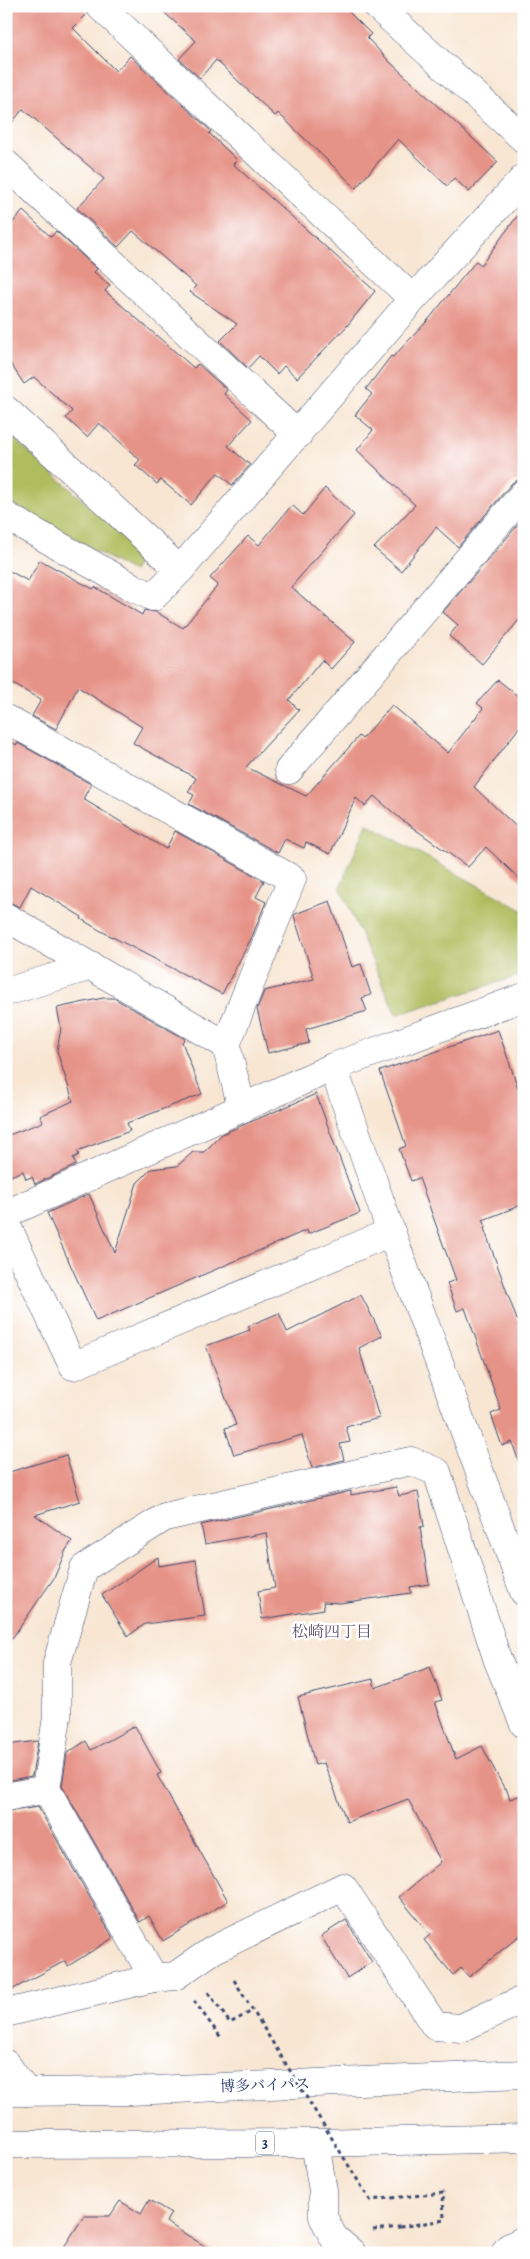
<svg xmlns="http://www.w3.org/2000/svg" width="530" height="2259" font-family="Alegreya,'Noto Serif JP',serif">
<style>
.green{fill:#b0bd5e;stroke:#66765e}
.building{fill:#e69387}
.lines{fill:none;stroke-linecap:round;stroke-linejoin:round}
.minor-casing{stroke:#3c4a70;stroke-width:29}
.tertiary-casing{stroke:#3c4a70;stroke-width:29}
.secondary-casing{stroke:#3c4a70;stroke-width:29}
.trunk-casing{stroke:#3c4a70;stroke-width:29}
.path{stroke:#3c4a70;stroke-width:3;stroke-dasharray:4 4;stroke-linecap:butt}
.minor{stroke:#fff;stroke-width:28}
.tertiary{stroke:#fff;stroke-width:28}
.secondary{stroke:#fff;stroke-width:28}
.trunk{stroke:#fff;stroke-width:28}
.path-bridge{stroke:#3c4a70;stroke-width:3;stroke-dasharray:4 4;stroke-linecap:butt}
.labels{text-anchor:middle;stroke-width:5;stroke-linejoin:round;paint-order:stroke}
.shield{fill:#fff;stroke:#5f6d8e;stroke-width:1}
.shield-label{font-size:14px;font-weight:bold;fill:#1b2f5e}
.street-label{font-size:15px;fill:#1b2f5e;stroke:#fff}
.neighbourhood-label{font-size:16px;fill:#62526c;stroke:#fff}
</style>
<rect width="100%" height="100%" fill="#fff"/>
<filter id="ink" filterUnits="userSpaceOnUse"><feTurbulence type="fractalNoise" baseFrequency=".02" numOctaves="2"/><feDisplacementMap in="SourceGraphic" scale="10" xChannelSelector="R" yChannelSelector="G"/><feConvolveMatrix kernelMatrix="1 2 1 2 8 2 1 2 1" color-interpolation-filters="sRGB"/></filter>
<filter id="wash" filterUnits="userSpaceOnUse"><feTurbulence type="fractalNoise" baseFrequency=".0096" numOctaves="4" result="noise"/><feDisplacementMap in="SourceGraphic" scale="20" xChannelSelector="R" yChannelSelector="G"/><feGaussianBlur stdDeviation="1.12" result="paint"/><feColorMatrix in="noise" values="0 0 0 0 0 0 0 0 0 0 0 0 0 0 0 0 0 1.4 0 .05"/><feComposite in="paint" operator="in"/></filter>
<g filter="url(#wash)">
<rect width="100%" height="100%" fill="#f8e6d3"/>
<g class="green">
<polygon points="6,432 143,553 133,572 6,500"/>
<polygon points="367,824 524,911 524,974 396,1015 340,887"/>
</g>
<g id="blocks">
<g class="building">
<polygon points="6,6 85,6 87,14 73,28 116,71 130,56 211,131 209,133 237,160 233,164 375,291 347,326 297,378 284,366 277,374 259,356 248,368 220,341 237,324 190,292 196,286 133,231 118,247 77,208 104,179 23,109 6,130"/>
<polygon points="157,6 343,6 371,34 367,38 391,63 498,162 469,192 454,178 447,186 398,139 356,188 278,113 275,116 216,60 200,78 179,59 196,41"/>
<polygon points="524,207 524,478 512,483 458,547 436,527 401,571 374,548 415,505 357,450 373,430 355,415 372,394 366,389 391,356 393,357 429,319 476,261 481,265"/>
<polygon points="23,211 51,237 56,231 97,269 94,272 110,285 105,291 194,368 198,364 227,390 224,394 252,420 228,446 250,465 232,485 218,473 191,505 161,480 157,484 135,465 140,460 99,423 87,437 66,418 72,411 34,377 24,384 6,357 6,230"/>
<polygon points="325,488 354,515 291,587 355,642 331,669 322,660 289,700 299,710 246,767 306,796 359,736 362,739 392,705 448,753 483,708 477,703 498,680 524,701 524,721 474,787 524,834 524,883 486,847 468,867 402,820 374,796 365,806 356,798 330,854 306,842 304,848 285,839 278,853 189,804 194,795 188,792 196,778 133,743 142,727 78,687 56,729 32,716 41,700 6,680 6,569 28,581 40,560 93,589 95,587 142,615 144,610 156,612 183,628 218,585 210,578 248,536 259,545 292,505 303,515"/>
<polygon points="523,519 524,614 482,664 449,636 458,625 443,612"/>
<polygon points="6,740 17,745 18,743 91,784 83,799 166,849 175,831 264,881 256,897 266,902 251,939 222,994 101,931 81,919 82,917 31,886 20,907 6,901"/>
<polygon points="330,901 352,967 361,964 371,995 362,998 367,1011 306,1029 309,1043 268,1053 257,1009 264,991 314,979 294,916 295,914"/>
<polygon points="103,998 114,998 185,1039 182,1042 202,1094 127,1123 130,1131 77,1151 79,1155 73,1158 76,1165 35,1184 32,1177 26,1179 23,1171 6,1178 6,1136 43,1122 40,1116 73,1101 57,1051 61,1028 57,1008"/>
<polygon points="498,1030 524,1105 524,1204 483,1220 486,1227 484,1228 517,1320 524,1318 524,1464 520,1465 512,1442 502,1446 491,1414 501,1410 465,1308 457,1311 447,1283 456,1280 419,1178 411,1181 399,1149 406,1146 380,1071"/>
<polygon points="316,1094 360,1213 308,1234 307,1230 96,1321 47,1213 89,1194 115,1253 137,1183 151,1169 177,1166 193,1152 204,1152 222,1134"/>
<polygon points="361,1295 382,1336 359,1348 379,1418 346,1427 350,1442 340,1444 344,1460 312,1468 302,1435 234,1455 225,1428 236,1425 206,1346 250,1330 248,1326 279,1313 287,1332"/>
<polygon points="66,1455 80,1501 35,1515 72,1541 66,1550 54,1578 6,1647 6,1473"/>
<polygon points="396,1487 399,1496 418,1492 424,1526 420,1527 429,1584 410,1587 411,1593 340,1603 323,1602 324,1609 262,1619 258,1591 275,1588 266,1533 205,1544 201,1525 351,1491 351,1495"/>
<polygon points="158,1557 159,1566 196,1560 205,1616 145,1624 128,1636 102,1595"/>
<polygon points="430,1667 442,1700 435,1702 456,1759 482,1746 504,1788 506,1788 510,1799 524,1794 524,1932 469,1977 461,1968 453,1975 424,1940 430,1935 399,1897 441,1862 408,1799 347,1822 324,1763 315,1765 298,1697 373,1679 375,1688"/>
<polygon points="135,1726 161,1773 157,1775 228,1901 163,1941 149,1916 140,1922 62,1786 67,1753 86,1741 91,1750"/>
<polygon points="38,1741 32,1776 6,1781 6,1745"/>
<polygon points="38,1807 113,1938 68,1966 65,1961 6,1993 6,1812"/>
<polygon points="346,1920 372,1962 347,1978 321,1936"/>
<polygon points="149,2200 171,2213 166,2222 216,2253 60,2253 84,2216 110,2216 120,2201 141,2214"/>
</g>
</g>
</g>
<g filter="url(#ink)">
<use href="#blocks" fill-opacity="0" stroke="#3c4a70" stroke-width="1"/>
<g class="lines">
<g class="minor-casing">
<g id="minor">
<polyline points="100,6 413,299"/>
<polyline points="377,6 524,139"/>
<polyline points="6,164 298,435"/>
<polyline points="6,410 180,570"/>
<polyline points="6,516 134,588 153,597 180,570 413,299 524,178"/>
<polyline points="6,719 292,879 226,1045 6,917"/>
<polyline points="289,770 524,493"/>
<polyline points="6,992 91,966"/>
<polyline points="226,1045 242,1109"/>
<polyline points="333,1067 391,1232 524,1592"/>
<polyline points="6,1214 333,1067 524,997"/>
<polyline points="6,1224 73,1366 391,1232"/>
<polyline points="524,1724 498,1661 437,1472 411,1461 165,1517 84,1568 57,1663 57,1717 46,1789 154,1978 175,1976 213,1950 343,1887 435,2026 461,2028 518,2002 524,2002"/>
<polyline points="6,1797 46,1789"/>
<polyline points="6,2013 154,1978"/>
<polyline points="6,2064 26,2092"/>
</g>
</g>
<g class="tertiary-casing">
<polyline id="tertiary" points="505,2253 508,2248 524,2240"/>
</g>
<g class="secondary-casing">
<polyline id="secondary" points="315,2143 323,2191 323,2217 334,2238 352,2253"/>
</g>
<g class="trunk-casing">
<g id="trunk">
<polyline points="6,2092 130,2091 524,2074"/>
<polyline points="6,2144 315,2143 524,2138"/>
</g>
</g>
<g class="path">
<polyline points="208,1992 230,2023 252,2011"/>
<polyline points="194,2001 222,2039"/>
<polyline points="373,2230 400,2227"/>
</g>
<use href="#minor" class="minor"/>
<use href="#tertiary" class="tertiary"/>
<use href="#secondary" class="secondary"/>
<use href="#trunk" class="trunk"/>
<polyline class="path-bridge" points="234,1980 370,2200 443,2193 444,2220 400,2227"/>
</g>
</g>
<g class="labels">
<rect class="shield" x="256" y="2131.5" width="18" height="23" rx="4"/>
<g class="shield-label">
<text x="265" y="2148">3</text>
</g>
<g class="street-label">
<text transform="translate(265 2085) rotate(-2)" y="5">博多バイパス</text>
</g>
<g class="neighbourhood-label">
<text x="332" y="1637">松崎四丁目</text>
</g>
</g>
<rect width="530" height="2259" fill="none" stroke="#fff" stroke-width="25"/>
</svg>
